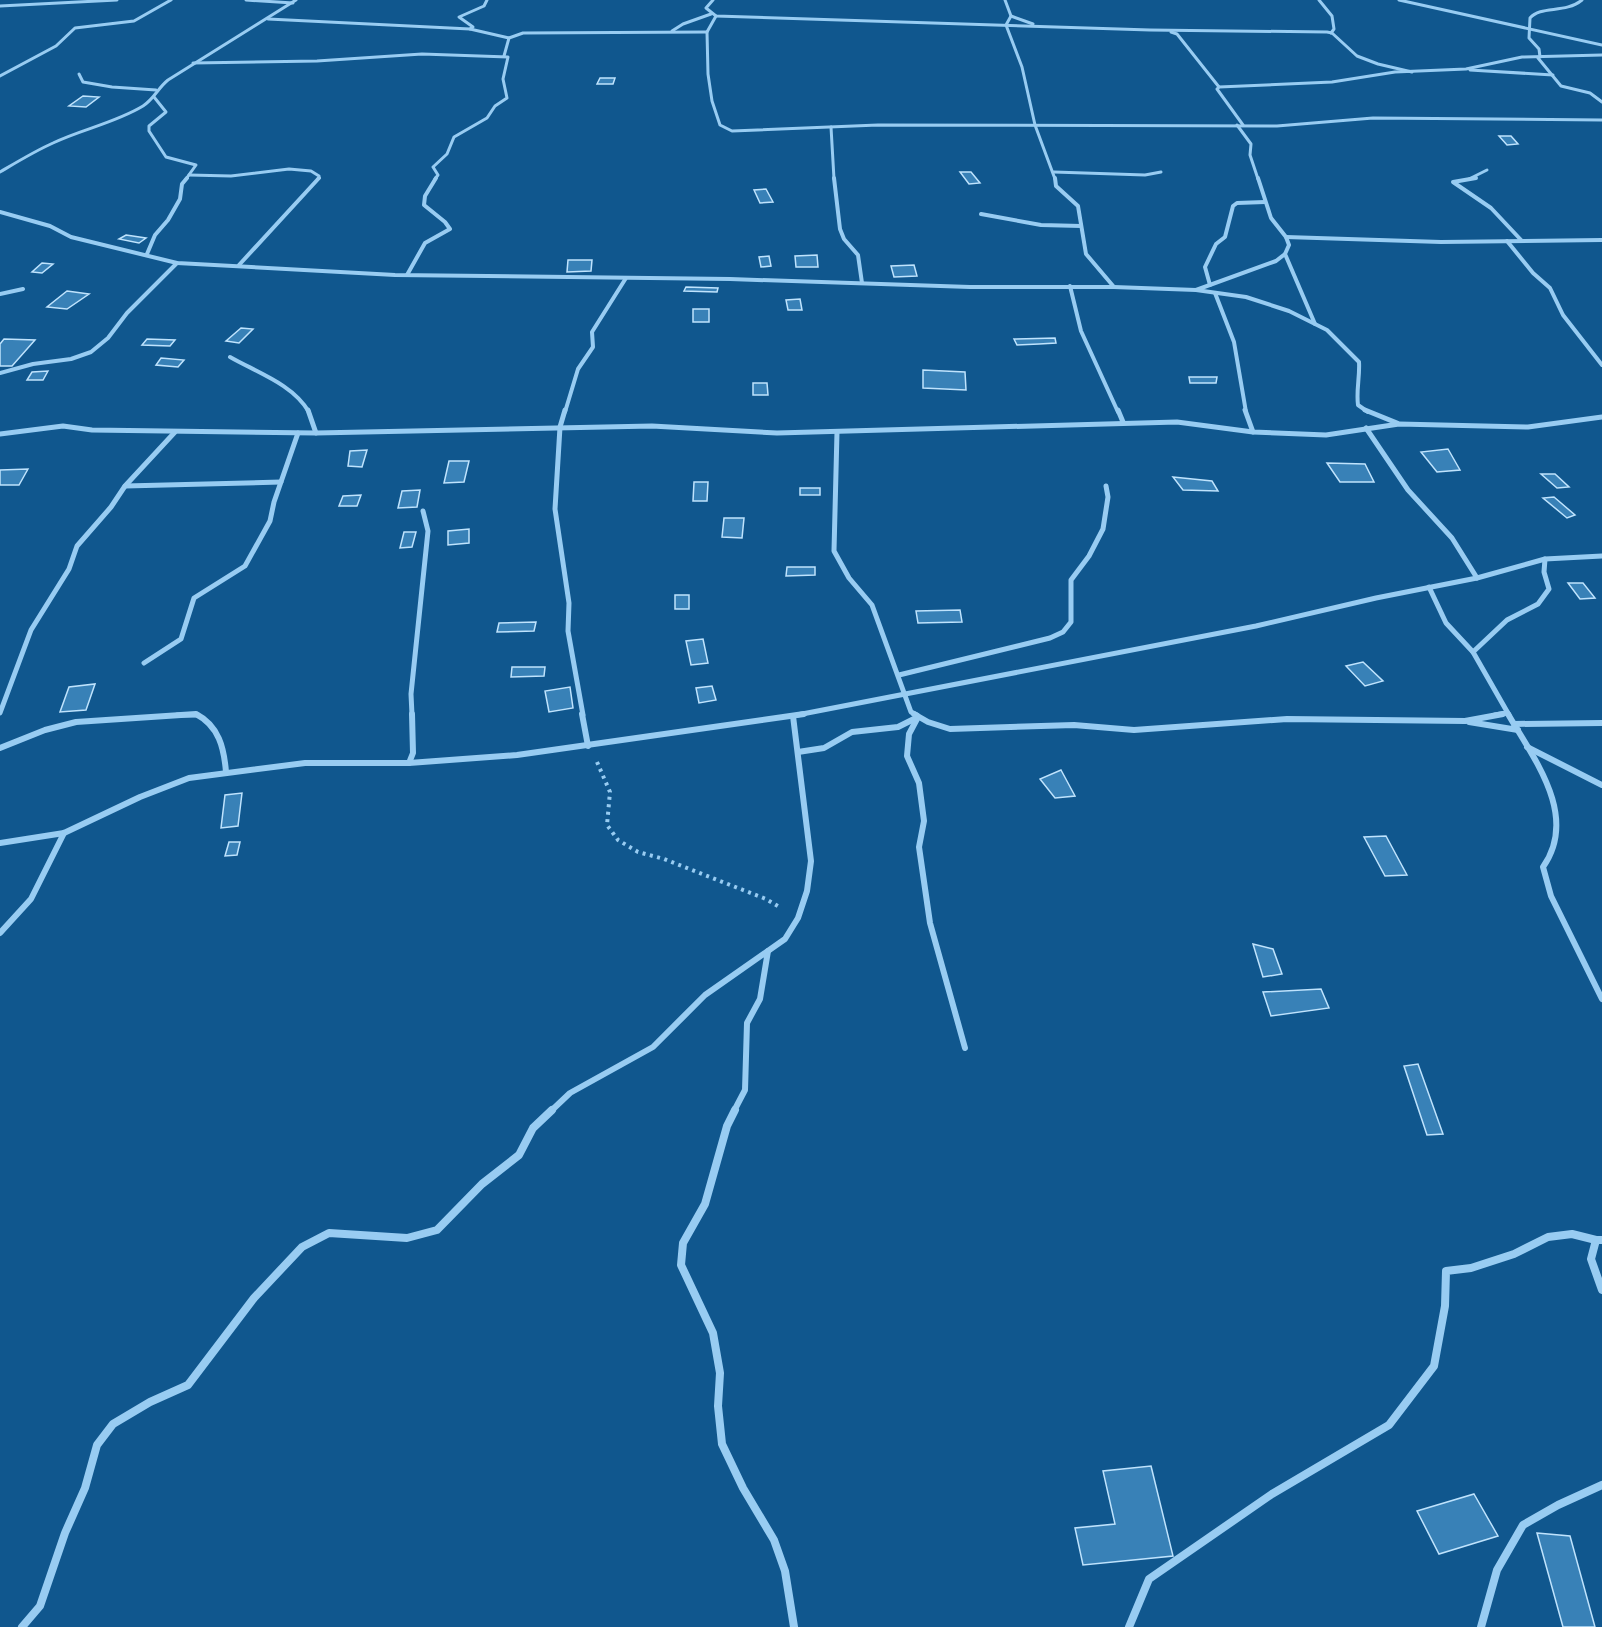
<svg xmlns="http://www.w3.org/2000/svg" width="1602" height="1627" font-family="'Sofia Sans Condensed',sans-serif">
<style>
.building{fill:#3881b7;stroke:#bfe3fd;stroke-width:1.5}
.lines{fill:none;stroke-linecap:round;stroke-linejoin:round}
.path{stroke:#98ccf2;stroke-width:4;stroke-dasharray:3 4.5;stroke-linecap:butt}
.street-far4{stroke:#98ccf2;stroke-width:3}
.street-far3{stroke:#98ccf2;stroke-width:4}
.street-far2{stroke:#98ccf2;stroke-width:5}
.street-far1{stroke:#98ccf2;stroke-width:6}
.street{stroke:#98ccf2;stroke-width:8}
</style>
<rect width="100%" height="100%" fill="#10578e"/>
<g class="building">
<polygon points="600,78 615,78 613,84 597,84"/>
<polygon points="83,96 99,97 86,107 69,106"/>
<polygon points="1499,136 1511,136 1518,144 1507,145"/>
<polygon points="960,172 971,172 980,183 969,184"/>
<polygon points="766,189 773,202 760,203 754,190"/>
<polygon points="126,235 146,238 139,243 119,239"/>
<polygon points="817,255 818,267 796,267 795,256"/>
<polygon points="769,256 771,266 761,267 759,257"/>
<polygon points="568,260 592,260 591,271 567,272"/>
<polygon points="42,263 53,264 42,273 32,272"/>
<polygon points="914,265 917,276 894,277 891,266"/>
<polygon points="686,287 718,288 717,292 684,291"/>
<polygon points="67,291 89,294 67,309 47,307"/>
<polygon points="800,299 802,310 788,310 786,300"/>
<rect x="693" y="309" width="16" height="13"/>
<polygon points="241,328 253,329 239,343 226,341"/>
<polygon points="1055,338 1056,343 1039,344 1017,345 1014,339"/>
<polygon points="4,339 35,340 12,366 0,366 0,344"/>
<polygon points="147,339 175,340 170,346 142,345"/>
<polygon points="161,358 184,360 178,367 156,365"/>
<polygon points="923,370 965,372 966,390 923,388"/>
<polygon points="48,371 43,380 27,380 32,372"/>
<polygon points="1189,377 1217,377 1216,383 1190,383"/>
<polygon points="753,383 767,383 768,395 753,395"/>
<polygon points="1448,449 1460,470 1437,472 1421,452"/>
<polygon points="367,450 362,467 348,466 350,451"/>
<polygon points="449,461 469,461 464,482 444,483"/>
<polygon points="1327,463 1365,464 1374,482 1340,482"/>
<polygon points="28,469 19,485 0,485 0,470"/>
<polygon points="1541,474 1555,474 1569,487 1557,488"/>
<polygon points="1173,477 1212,481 1218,491 1183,490"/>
<polygon points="694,482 708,482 707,501 693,501"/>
<rect x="800" y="488" width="20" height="7"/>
<polygon points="420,490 417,507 398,508 402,491"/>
<polygon points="361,495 357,506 339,506 343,496"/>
<polygon points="1554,497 1575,515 1567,518 1543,498"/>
<polygon points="724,518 744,518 742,538 722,537"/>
<polygon points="469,529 469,543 448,545 448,531"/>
<polygon points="404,532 416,532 412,547 400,548"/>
<polygon points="787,567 815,567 815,575 786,576"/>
<polygon points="1568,583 1583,583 1595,598 1580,599"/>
<rect x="675" y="595" width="14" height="14"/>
<polygon points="960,610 962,622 918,623 916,611"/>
<polygon points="536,622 534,631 497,632 499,623"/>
<polygon points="703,639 708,663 691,665 686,641"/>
<polygon points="1363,662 1383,681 1365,686 1346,666"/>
<polygon points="512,667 545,667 544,676 511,677"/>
<polygon points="95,684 86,710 60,712 69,687"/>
<polygon points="712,686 716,700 699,703 696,688"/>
<polygon points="570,687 573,708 549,712 545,691"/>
<polygon points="1061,770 1075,796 1055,798 1040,779"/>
<polygon points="242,793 238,826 221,828 225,795"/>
<polygon points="1386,836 1407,875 1385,876 1364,837"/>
<polygon points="229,842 240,842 237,855 225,856"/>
<polygon points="1253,944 1273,949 1282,974 1263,977"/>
<polygon points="1321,989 1329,1008 1271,1016 1263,992"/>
<polygon points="1418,1064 1443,1134 1427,1135 1404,1066"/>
<polygon points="1151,1466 1173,1556 1083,1565 1075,1528 1115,1524 1103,1471"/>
<polygon points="1474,1494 1498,1536 1439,1554 1417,1511"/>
<polygon points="1537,1533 1570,1536 1595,1627 1563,1627"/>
</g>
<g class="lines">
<polyline class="path" points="597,762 610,792 607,825 618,840 638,852 664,859 766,899 781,908"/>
<g class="street-far4">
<polyline points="246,0 293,3"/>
<polyline points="713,0 706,8 716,16 1150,30 1327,32 1332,33 1357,56 1378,64 1412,72"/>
<polyline points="1005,0 1011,16 1006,25 1022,67 1035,125 1055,179"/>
<polyline points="1319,0 1332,16 1334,29 1331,33"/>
<polyline points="1399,0 1602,45"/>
<polyline points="0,6 117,0"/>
<polyline points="716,16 707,32 708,74 712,101 720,125 732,131 878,125 1277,126 1373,118 1602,120"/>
<polyline points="1011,16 1033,24"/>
<polyline points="268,19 470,29 473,27 459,17 484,6 487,0"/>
<polyline points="470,29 509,38"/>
<polyline points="672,31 683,24 711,14"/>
<polyline points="1171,32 1177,34 1219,87"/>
<polyline points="504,56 509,38 523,33 707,32"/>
<path d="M1540,57L1539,49L1529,38L1530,18C1541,5 1565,14 1582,0"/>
<polyline points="1538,58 1561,86 1590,93 1602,102"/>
<polyline points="193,63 317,61 422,54 508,57 503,79 507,98 495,106 487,118 454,137 447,154 433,167 438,175 435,179"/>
<polyline points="1470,70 1553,75"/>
<polyline points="79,74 83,82 112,87 156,90"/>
<polyline points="0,76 56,46 75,28 134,21 171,0"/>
<polyline points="154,97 166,112 149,126 149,131 166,157 196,165 186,179"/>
<polyline points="1237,125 1251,144 1250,155 1258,179"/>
<polyline points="1243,125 1217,89 1219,87 1332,82 1395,72 1466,69 1522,57 1602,55"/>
<polyline points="831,127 834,179"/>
<path d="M0,172C17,162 35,151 53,143C82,129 115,123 143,106C154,99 158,88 168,80L296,0"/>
<polyline points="1054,172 1145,175 1161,172"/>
<polyline points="189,175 231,176 289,169 311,171 319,176 318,179"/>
<polyline points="1469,179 1487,170"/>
</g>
<g class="street-far3">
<polyline points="834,178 840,229 844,239 858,255 862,283"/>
<polyline points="1055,178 1056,186 1078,206 1086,254 1114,287"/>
<polyline points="1476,178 1453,182 1491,208 1522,241"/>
<path d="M0,212L50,226L71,237L177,263L395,275L730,279L970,287H1114L1196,290L1246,297L1289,311L1327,330L1359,362C1360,377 1356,390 1358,405L1368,412"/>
<polyline points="981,214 1041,225 1081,226"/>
<polyline points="1286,237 1441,242 1602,240"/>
<polyline points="1507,241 1533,273 1550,288 1563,315 1602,365"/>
<polyline points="147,254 155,235 168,220 180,199 182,184 187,178"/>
<polyline points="1285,254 1315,324"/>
<polyline points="239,265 319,178"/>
<polyline points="407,275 425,243 450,229 445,222 424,205 425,196 436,178"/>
<polyline points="1210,285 1205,267 1216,244 1225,237 1233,206 1237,203 1265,202"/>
<polyline points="1070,286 1081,331 1118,412"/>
<polyline points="1196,290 1276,261 1285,254 1289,245 1286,237 1271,218 1258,178"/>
<polyline points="1215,293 1234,342 1246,412"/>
<polyline points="0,294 23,289"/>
<path d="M230,357C256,372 293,384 309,412"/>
<polyline points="0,373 33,364 71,359 91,352 108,338 127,313 177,263"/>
<polyline points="565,412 578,369 593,347 592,332 626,278"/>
</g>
<g class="street-far2">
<polyline points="308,410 316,433"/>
<polyline points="565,410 560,427 555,509 569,603 568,631 583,715"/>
<polyline points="1118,410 1123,422"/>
<polyline points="1245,410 1253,432"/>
<polyline points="1365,410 1397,423"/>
<polyline points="1366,428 1408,490 1452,538 1477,578"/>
<polyline points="837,432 834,551 849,578 872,605 911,712 917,715"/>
<polyline points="0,434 63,426 92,430 316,433 652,426 777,433 1177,422 1253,432 1326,435 1399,424 1528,427 1602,417"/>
<polyline points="125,486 281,482"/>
<polyline points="1429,587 1446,623 1473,652 1509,715"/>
<polyline points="1473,652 1507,620 1538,604 1549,589 1544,572 1545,559"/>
<polyline points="144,663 181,639 194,598 245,566 270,521 274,502 298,433"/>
<polyline points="899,675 1050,638 1063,632 1071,622 1071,580 1089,556 1103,529 1108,497 1106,486"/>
<polyline points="0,713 31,630 69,569 77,546 111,507 125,486 175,432"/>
<polyline points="177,715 198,715"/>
<polyline points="412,715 411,694 428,531 423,511"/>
<polyline points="797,715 1256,626 1376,598 1477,578 1545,559 1602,556"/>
<polyline points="1495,715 1507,713"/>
</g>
<g class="street-far1">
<polyline points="582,714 588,746"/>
<polyline points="914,714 928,722 950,729 1074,725 1134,730 1287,719 1465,721 1503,714"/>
<path d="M1508,714C1534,759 1579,816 1543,867L1551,896L1602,999"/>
<polyline points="918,717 909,734 907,756 919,783 924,821 919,847 930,923 965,1048"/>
<polyline points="1469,722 1518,730"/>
<polyline points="1514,724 1602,723"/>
<polyline points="1527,747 1602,785"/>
<path d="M0,748L45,730L76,722L196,714C219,726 224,748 226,772"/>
<polyline points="798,752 824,748 852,732 898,727 918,717"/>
<polyline points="409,763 413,753 412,714"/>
<polyline points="0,843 64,833 140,797 189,778 305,763 409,763 517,755 804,714"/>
<polyline points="0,933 31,899 64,833"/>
<polyline points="551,1111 570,1093 653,1047 705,995 785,939 798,918 807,891 811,861 793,716"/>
<polyline points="734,1111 745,1090 747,1023 760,999 768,951"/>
</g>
<g class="street">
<polyline points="735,1110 727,1126 705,1204 683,1243 681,1265 713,1333 720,1373 718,1406 722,1444 743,1488 774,1540 785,1571 794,1627"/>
<polyline points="1602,1240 1596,1240 1591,1259 1602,1290"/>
<polyline points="22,1627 40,1606 65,1533 85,1488 97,1445 113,1424 150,1402 188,1385 254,1298 302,1247 329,1233 407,1238 437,1230 482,1184 519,1155 533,1128 552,1110"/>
<polyline points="1129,1627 1149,1579 1272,1494 1389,1425 1434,1366 1445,1306 1446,1271 1471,1268 1514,1254 1548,1237 1572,1234 1596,1240"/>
<polyline points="1481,1627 1497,1570 1523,1525 1558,1505 1602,1485"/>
</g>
</g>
</svg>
